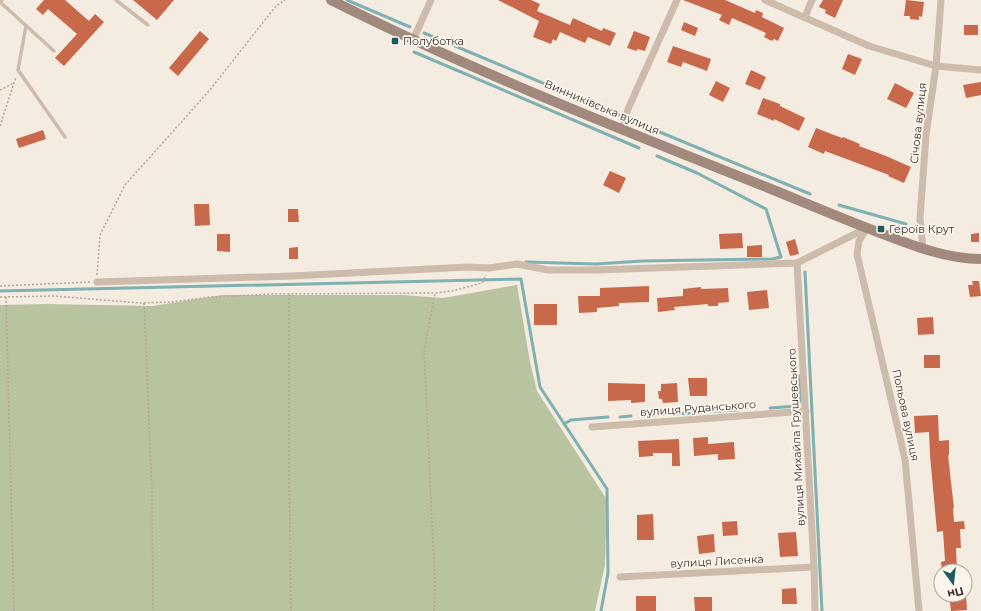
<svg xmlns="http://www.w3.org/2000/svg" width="981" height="611" font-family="Montserrat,sans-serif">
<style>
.green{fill:#b8c4a0}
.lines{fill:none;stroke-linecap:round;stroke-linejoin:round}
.stream{stroke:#7fb0b2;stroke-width:3}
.building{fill:#c8694b}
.path{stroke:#b9a596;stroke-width:1.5;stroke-dasharray:2 2;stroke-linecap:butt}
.lane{stroke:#cdbbac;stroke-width:3.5}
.street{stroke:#cdbbac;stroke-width:7}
.secondary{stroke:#a18a7d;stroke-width:10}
.poi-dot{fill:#1f5a5e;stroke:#fbf5ee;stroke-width:1.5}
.labels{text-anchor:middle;stroke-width:3.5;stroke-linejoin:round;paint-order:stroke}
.poi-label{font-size:11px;fill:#3b302b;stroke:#fbf5ee;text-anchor:start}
.street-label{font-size:11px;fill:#3b302b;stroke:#fbf5ee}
</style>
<rect width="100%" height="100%" fill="#f4ebe1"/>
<polygon class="green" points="517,285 530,362 537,391 607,500 605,565 595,611 0,611 0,305 46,304 153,306 222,295 402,295 443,298"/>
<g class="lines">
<g class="stream">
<polyline points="347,0 410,27"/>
<polyline points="424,33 619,115"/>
<polyline points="414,52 639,148"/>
<polyline points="633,121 810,194"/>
<polyline points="839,205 906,224"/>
<polyline points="526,262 596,264 642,261 772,259 781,257 766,209 697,173 657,156"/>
<polyline points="805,272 822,611"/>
<polyline points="0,291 521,279 540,387 607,489 608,573 601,611"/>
<polyline points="770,408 798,406 801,396 799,376"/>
<polyline points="700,412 738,410"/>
<polyline points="671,414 691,413"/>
<polyline points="642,416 664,414"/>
<polyline points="620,417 631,416"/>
<polyline points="564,424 571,420 608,417"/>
</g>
</g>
<g class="building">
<polygon points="44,0 65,0 89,21 95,14 104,22 64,66 55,58 77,34 48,9 43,15 36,9"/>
<polygon points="133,0 174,0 157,20"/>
<polygon points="498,0 531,0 540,4 537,11 570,25 573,18 602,31 603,28 616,33 610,46 588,37 585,43 560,32 556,41 553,39 551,44 533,37 539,21"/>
<polygon points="683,0 725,0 755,13 756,10 763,13 762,17 784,28 778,41 774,39 772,41 764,37 766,33 732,18 729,25 719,20 722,15"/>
<polygon points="823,0 843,0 835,18 825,13 826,10 819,7"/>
<polygon points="906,0 924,2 922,17 919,16 919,20 910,19 910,16 904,16"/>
<polygon points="684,22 698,28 695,36 681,30"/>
<rect x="964" y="25" width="14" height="10"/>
<polygon points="200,31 209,39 178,76 169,68"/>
<polygon points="634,31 650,37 645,51 637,49 637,51 627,48"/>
<polygon points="673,46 711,59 707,71 683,62 681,67 667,62"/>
<polygon points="848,54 862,59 855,75 842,69"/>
<polygon points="751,70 766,77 760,90 745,84"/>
<polygon points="716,81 730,88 723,102 709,95"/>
<polygon points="981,82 981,95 966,98 963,85"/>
<polygon points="895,83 914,93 906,108 887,99"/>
<polygon points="763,98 780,104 780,106 805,118 799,131 774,119 774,121 757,114"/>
<polygon points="816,128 842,138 843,137 860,144 859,146 886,156 911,167 904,183 888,176 889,175 825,151 824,154 808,147"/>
<polygon points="43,130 46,139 19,148 16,139"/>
<polygon points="610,171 626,178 619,193 603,185"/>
<polygon points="194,204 209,204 210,225 195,226"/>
<polygon points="288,209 298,209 299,222 288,222"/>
<polygon points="742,233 743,248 720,249 719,234"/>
<polygon points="979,233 979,242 971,242 971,234"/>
<polygon points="217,234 230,234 230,252 217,251"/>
<polygon points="795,239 799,254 790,256 786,242"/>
<polygon points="762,245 762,257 747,257 747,246"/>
<polygon points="298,247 298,259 289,259 289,248"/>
<polygon points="972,281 979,281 981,296 970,297 968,285 973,285"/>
<polygon points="649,286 649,302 619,303 619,306 597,308 597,312 579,313 578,296 600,296 600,288"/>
<polygon points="701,287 701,289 728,288 729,302 718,303 718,306 708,306 708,304 674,307 675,310 658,312 657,298 683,296 683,289"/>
<polygon points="767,290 769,308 749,310 747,292"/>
<rect x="534" y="304" width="23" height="21"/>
<polygon points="933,317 934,334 918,335 917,318"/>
<rect x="924" y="355" width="16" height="13"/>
<polygon points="688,378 707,378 707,396 690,396"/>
<polygon points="608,383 645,384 645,402 631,403 631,400 608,401"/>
<polygon points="677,383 678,402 663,403 662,399 659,399 658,391 661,391 661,384"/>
<polygon points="938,415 939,441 949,440 949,455 948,455 954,508 953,508 954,522 964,521 965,529 960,529 961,548 956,548 957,571 942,571 941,562 945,561 943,531 937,532 930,455 929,432 915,433 914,416"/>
<polygon points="708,437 708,444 734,442 735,459 718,460 718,454 694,456 693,438"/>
<polygon points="679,439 680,466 672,466 672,453 653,453 653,456 639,457 638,441"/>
<polygon points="653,514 654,540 637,540 637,515"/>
<polygon points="737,521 738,535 723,536 722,522"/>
<polygon points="796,532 798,556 780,557 778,533"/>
<polygon points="714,534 715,552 699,554 697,536"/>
<polygon points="796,588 797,604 782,604 782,589"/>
<polygon points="949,595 966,595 967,610 951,611"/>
<rect x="636" y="596" width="20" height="15"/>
<polygon points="694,597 712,597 712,611 695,611"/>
</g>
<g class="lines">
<g class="path">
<polyline points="0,90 14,83"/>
<polyline points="0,126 16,77"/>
<polyline points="97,275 100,235 125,185 209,91 276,6 285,0"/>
<polyline points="0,286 90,282"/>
<polyline points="289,294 289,479 291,611"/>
<polyline points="0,297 54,296 140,303 172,302 210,297 273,294 435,293"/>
<polyline points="6,297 14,611"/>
<polyline points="144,303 152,491 153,611"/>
<polyline points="434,611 435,584 424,352 435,293 452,291 482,283 486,275"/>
</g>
<g class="lane">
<polyline points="2,0 0,2 54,51"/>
<polyline points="116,0 148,25"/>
<polyline points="26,26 18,70 65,137"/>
</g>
<g class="street">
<polyline points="765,0 869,46 936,66 981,70"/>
<polyline points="805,17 812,0"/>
<polyline points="413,40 431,0"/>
<polyline points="622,129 628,109 677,0"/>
<polyline points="867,228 859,241 857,254 905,459 919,611"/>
<polyline points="923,249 920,218 926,135 936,66 941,0"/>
<polyline points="797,263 814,567 815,611"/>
<polyline points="97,282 292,276 468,267 489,268 517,264 548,270 595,270 797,263 867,228"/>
<polyline points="592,427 806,411"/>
<polyline points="620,577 814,567"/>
</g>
<path class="secondary" d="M331,0C474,72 623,130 771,189C808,204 845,220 883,234C914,246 947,259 981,259"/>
</g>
<g class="poi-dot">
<rect x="391" y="37" width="8" height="8" rx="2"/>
<rect x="877" y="225" width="8" height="8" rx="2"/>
</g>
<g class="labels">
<g class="poi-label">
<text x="403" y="45">Полуботка</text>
<text x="889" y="233">Героїв Крут</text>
</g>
<g class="street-label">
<text transform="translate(602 107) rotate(23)" y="4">Винниківська вулиця</text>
<text transform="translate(918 123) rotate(-84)" y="4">Січова вулиця</text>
<text transform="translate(698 408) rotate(-4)" y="4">вулиця Руданського</text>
<text transform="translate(906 415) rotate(78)" y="4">Польова вулиця</text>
<text transform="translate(796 437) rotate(-93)" y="4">вулиця Михайла Грушевського</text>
<text transform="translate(717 561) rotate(-3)" y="4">вулиця Лисенка</text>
</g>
</g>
<g transform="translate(953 583) rotate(165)"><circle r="19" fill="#fbf5ee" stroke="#aea6a0"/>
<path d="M0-3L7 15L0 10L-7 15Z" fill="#1f5a5e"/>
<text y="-6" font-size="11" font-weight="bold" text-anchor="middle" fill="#3b302b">Пн</text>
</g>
</svg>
